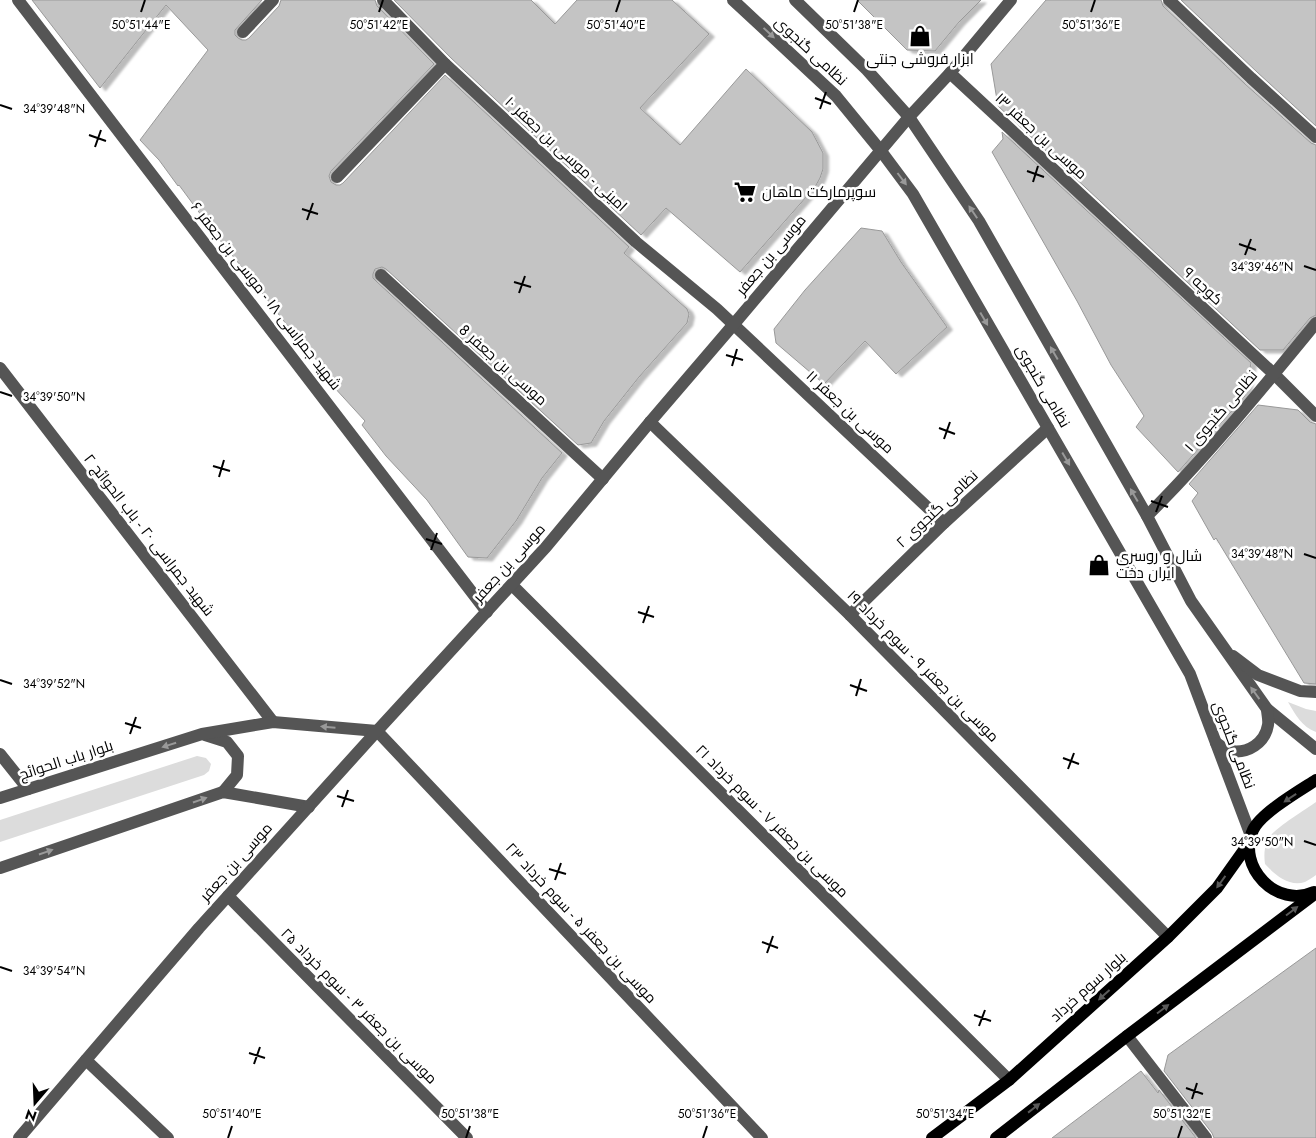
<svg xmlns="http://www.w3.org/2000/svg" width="1316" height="1138" font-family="Jost,Cairo,sans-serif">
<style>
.green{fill:#dcdcdc}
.building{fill:#c4c4c4;stroke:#999;filter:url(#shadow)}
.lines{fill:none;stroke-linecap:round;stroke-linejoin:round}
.minor{stroke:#555;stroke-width:12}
.major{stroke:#000;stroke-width:12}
.oneway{fill:#999}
.oneway2{fill:#595959}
.ticks{fill:none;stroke:#000;stroke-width:2}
.labels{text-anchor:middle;stroke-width:5;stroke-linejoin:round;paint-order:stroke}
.street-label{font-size:15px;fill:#000;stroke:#fff}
.poi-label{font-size:15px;fill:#000;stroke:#fff;text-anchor:start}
.ticks-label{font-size:12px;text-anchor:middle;fill:#000;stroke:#fff;stroke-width:5;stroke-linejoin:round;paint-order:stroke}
</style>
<defs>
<filter id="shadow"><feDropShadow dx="5.5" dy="3" stdDeviation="1" flood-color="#0004"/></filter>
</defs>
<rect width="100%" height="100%" fill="#fff"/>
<g class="green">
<path d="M1288,702L1306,709L1316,711V732C1302,727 1295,714 1288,702Z"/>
<polygon points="197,756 206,758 211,764 209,771 204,775 0,842 0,820"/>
<path d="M1316,802V875C1313,877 1309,880 1305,882C1289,887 1275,875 1265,864C1264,857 1264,848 1267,841C1272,829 1304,811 1316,802Z"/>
</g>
<g class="building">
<polygon points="32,0 262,0 235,30 235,35 238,38 242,40 246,40 249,38 279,6 281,0 375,0 377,6 434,64 331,171 329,176 331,182 336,185 340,185 343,183 445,75 629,247 624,253 687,309 689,314 687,323 639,377 604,421 591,443 578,445 386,269 382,267 375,269 373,274 373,278 376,281 562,453 542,478 516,521 487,558 468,557 427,500 386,456 362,425 365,421 333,386 319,363 283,320 253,281 215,234 179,185 178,186 159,160 140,140 208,50 166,5 100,88"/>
<polygon points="394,0 531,0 555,24 577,0 672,0 709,34 640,108 680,145 746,69 812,132 823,153 823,169 820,178 815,187 740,272 666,208 641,235 451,58"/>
<polygon points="857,0 981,0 959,22 935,51 907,50"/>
<polygon points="1046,0 1161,0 1163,6 1245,84 1311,143 1316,145 1316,315 1310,318 1283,350 1260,350 998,106 991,64"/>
<polygon points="1181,0 1316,0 1316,126 1257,72"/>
<polygon points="1002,132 1251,363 1245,396 1178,472 1136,427 1144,416 1111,365 1077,301 992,152 1003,139"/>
<polygon points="861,228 882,231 901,262 947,327 896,374 865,341 824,384 776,343 774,329 805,290"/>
<polygon points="1258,405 1298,410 1310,422 1316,424 1316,684 1304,683 1216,538 1214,540 1192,501 1198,493 1189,484"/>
<polygon points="1316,948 1316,1138 1214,1138 1212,1133 1164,1071 1168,1055"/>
<polygon points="1141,1071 1158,1093 1159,1090 1196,1138 1052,1138"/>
</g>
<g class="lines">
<g class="minor">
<polyline points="18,0 487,612"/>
<polyline points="383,0 445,64 636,242 717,309 944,523"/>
<polyline points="733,0 836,96 881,151 913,194 1190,674 1251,836"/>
<polyline points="795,0 867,70 909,117 979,221 1147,516 1191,601 1267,709 1316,749"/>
<polyline points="1169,0 1251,78 1316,137"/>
<polyline points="243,32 273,0"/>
<polyline points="950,73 1274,374 1316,416"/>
<polyline points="337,177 445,64"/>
<polyline points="381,275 603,479"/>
<polyline points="0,368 273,722"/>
<polyline points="650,422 850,615 1168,937"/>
<path d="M1147,516C1207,456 1262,389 1316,323"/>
<polyline points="512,585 1009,1080"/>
<polyline points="850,615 944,523 1048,428"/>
<polyline points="1233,656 1258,675 1300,691 1316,692"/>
<polyline points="205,735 227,742 238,756 237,775 223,792"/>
<path d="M1216,743C1221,746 1225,750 1230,751C1248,754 1265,743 1268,725C1269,720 1267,714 1267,709"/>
<polyline points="0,754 28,789"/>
<polyline points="0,798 202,734 273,722 377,731 762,1138"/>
<polyline points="0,868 223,792 309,807"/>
<polyline points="228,896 467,1138"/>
<polyline points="1127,1036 1206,1138"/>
<polyline points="86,1060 168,1138"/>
<polyline points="19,1138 199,928 377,731 546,547 650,422 734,324 909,117 950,73 1011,0"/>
</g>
<g class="major">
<path d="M1314,892C1277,909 1236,867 1253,830C1261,813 1299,791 1316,780"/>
<polyline points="932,1138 1009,1080 1168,937 1217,888 1249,843"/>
<polyline points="996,1138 1127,1036 1316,893"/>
</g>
</g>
<defs><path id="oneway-solid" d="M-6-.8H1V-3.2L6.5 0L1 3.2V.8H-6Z" transform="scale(1.25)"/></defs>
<g class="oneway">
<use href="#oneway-solid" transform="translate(769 33) rotate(43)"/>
<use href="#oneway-solid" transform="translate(902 179) rotate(53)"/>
<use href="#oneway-solid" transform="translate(973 212) rotate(-124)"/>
<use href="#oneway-solid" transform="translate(984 319) rotate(60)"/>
<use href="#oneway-solid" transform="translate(1054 353) rotate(-120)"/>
<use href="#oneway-solid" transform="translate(1066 459) rotate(60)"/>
<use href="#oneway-solid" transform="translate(1134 495) rotate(-120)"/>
<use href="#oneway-solid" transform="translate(1255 693) rotate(-126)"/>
<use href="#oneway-solid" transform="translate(328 727) rotate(-175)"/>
<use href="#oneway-solid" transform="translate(169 745) rotate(162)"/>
<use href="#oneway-solid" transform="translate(200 800) rotate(-19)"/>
<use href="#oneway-solid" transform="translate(46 852) rotate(-19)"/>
</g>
<g class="oneway2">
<use href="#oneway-solid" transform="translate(1290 798) rotate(146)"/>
<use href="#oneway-solid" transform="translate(1221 882) rotate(126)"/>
<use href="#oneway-solid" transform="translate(1292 911) rotate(-37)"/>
<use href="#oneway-solid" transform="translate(1104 995) rotate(138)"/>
<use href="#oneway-solid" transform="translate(1163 1009) rotate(-37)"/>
<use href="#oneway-solid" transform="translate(1034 1108) rotate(-38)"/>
</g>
<path class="ticks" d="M141,12L145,0M379,12L383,0M616,12L620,0M854,12L858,0M1091,12L1095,0M815,98L831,104M0,105L12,109M820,109L826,92M89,135L106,141M95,147L101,130M1027,171L1044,177M1033,182L1038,166M302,209L318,214M307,220L313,203M1239,244L1256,250M1245,255L1251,239M1304,266L1316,270M514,282L531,287M519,293L525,276M726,355L743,360M732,366L737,349M0,392L12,396M939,428L955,434M944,439L950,422M213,466L230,471M219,477L224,460M1151,501L1168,507M1156,512L1162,496M426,539L442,544M431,550L437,533M1304,554L1316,558M638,612L654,617M643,623L649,606M0,680L12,684M850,685L867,691M856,696L861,679M125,723L141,728M130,734L136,717M1063,758L1079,764M1068,769L1074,753M337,796L354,801M342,807L348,790M1304,841L1316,845M549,869L566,874M555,880L561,863M762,942L778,948M767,953L773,936M0,967L12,971M974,1015L991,1021M979,1026L985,1010M249,1053L265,1058M254,1064L260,1047M1186,1088L1203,1094M1192,1099L1197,1083M228,1138L232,1126M466,1138L470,1126M703,1138L707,1126M941,1138L945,1126M1178,1138L1182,1126"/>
<defs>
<g id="shop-bare" transform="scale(1.725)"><path d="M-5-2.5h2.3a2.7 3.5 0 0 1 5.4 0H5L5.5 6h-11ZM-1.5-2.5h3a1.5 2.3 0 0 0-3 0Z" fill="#000" stroke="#fff" stroke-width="2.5" paint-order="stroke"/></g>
<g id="supermarket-bare" transform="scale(1.725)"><path d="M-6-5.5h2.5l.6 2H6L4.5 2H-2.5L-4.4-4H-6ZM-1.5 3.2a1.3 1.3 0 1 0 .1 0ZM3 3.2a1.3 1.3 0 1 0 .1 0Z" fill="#000" stroke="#fff" stroke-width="2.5" paint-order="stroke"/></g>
</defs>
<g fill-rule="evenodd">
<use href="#shop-bare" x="920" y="36"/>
<use href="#supermarket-bare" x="745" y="192"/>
<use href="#shop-bare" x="1099" y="565"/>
</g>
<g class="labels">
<g class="street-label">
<text transform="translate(811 51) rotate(43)" y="5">نظامی گنجوی</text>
<text transform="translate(1041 136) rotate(43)" y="5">موسی بن جعفر ۱۳</text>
<text transform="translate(566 154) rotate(43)" y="5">امینی - موسی بن جعفر ۱۰</text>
<text transform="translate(771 255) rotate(-50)" y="5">موسی بن جعفر</text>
<text transform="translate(1203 286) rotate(43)" y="5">کوچه ۹</text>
<text transform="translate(266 296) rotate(52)" y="5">شهید جمراسی ۱۸ - موسی بن جعفر ۶</text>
<text transform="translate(503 365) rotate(42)" y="5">موسی بن جعفر 8</text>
<text transform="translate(1043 386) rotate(60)" y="5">نظامی گنجوی</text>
<text transform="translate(1221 411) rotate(-49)" y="5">نظامی گنجوی ۱</text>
<text transform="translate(850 412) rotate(43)" y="5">موسی بن جعفر ۱۱</text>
<text transform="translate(937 509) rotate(-43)" y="5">نظامی گنجوی ۲</text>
<text transform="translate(149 535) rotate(52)" y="5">شهید جمراسی ۲۰ - باب الحوائج ۲</text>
<text transform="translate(509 563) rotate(-48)" y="5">موسی بن جعفر</text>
<text transform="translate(923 666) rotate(45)" y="5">موسی بن جعفر ۹ - سوم خرداد ۱۹</text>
<text transform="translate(1234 745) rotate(69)" y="5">نظامی گنجوی</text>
<text transform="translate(66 760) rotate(-18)" y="5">بلوار باب الحوائج</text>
<text transform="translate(772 821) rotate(45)" y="5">موسی بن جعفر ۷ - سوم خرداد ۲۱</text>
<text transform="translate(236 862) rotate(-48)" y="5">موسی بن جعفر</text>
<text transform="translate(581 923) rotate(47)" y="5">موسی بن جعفر ۵ - سوم خرداد ۲۳</text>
<text transform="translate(1088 987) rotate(-42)" y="5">بلوار سوم خرداد</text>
<text transform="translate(359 1006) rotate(45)" y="5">موسی بن جعفر ۳ - سوم خرداد ۲۵</text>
</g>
<g class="poi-label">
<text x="920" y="64" text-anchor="middle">ابزار فروشی جنتی</text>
<text x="762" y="197">سوپرمارکت ماهان</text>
<text x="1116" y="561">شال و روسری<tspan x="1116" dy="17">ایران دخت</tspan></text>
</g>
</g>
<g class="ticks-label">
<text x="141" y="29">50°51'44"E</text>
<text x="379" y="29">50°51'42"E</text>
<text x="616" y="29">50°51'40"E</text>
<text x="854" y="29">50°51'38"E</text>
<text x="1091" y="29">50°51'36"E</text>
<text x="54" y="113">34°39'48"N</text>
<text x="1262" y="271">34°39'46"N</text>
<text x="54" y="401">34°39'50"N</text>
<text x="1262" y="558">34°39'48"N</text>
<text x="54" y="688">34°39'52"N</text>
<text x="1262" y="846">34°39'50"N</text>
<text x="54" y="975">34°39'54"N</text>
<text x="232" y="1118">50°51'40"E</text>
<text x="470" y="1118">50°51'38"E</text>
<text x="707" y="1118">50°51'36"E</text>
<text x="945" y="1118">50°51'34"E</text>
<text x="1182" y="1118">50°51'32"E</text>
</g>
<g transform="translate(35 1103) rotate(199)" stroke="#ffffff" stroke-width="4" paint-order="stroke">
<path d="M0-4L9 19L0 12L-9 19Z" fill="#000000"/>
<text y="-8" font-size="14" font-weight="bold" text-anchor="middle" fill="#000000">N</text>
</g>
</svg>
